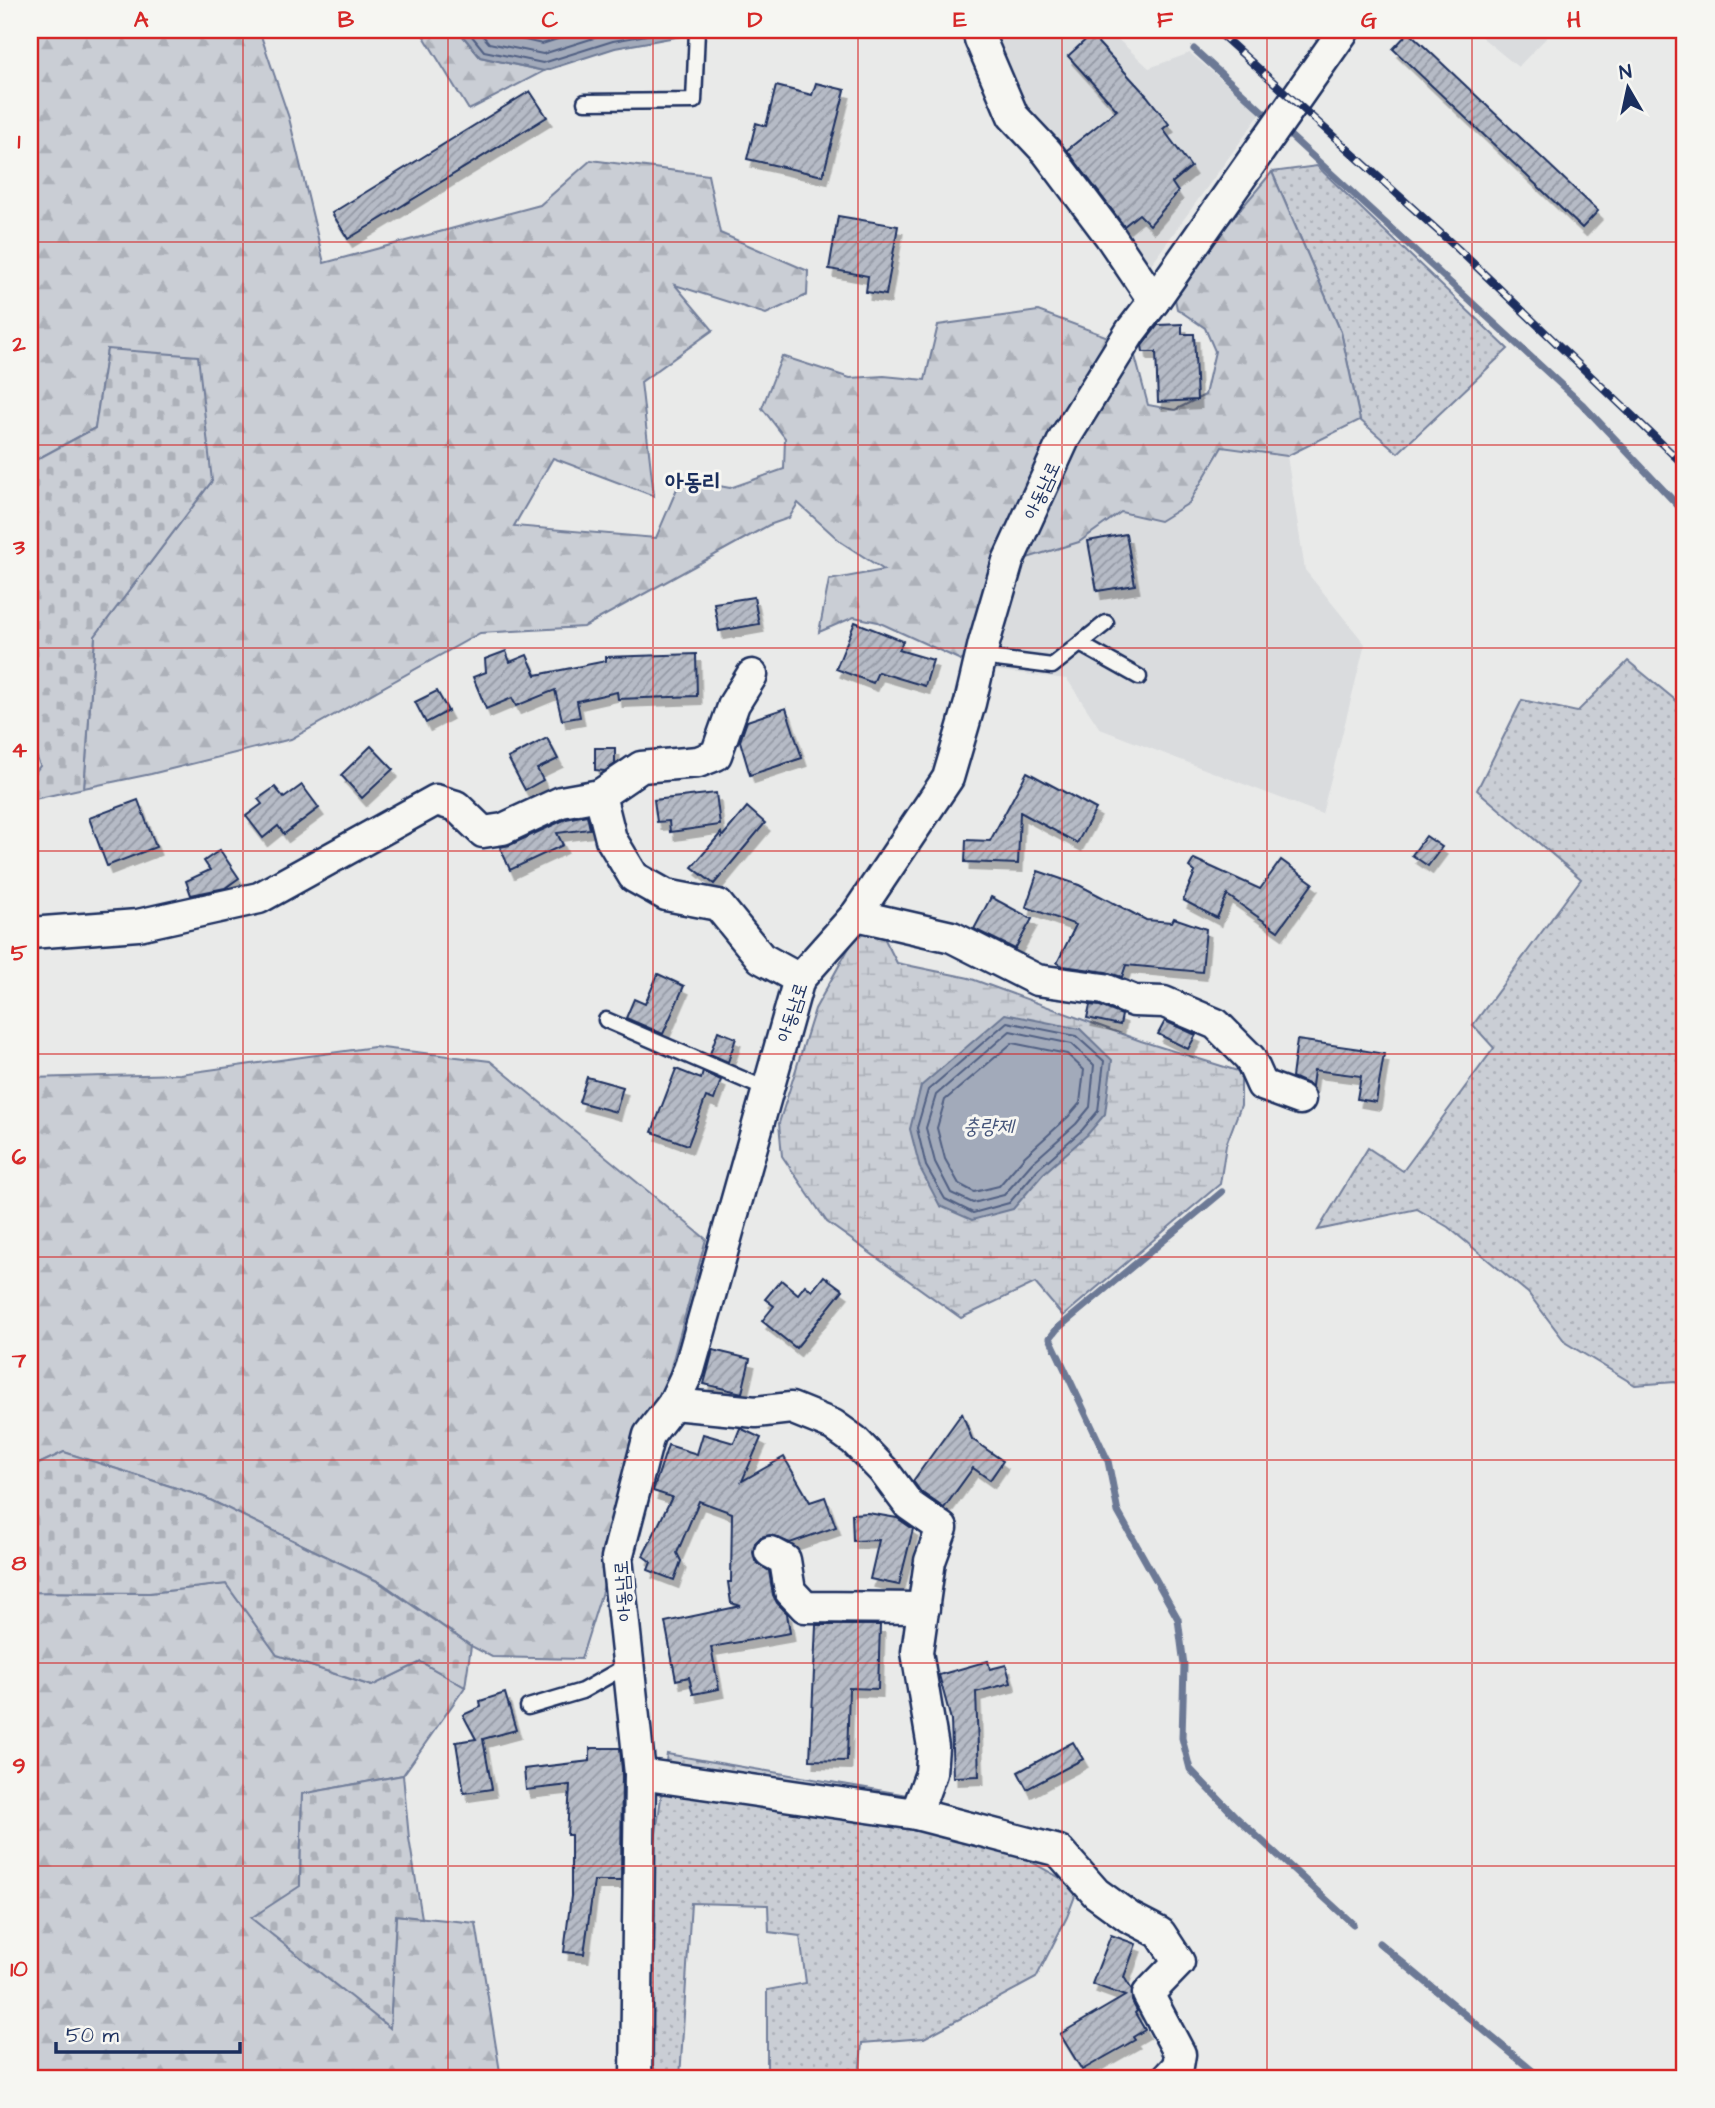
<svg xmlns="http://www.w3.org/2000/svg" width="1715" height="2108" font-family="'Architects Daughter','Poor Story',sans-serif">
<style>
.built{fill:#dadcde}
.grass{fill:url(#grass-dots);stroke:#727e9a;stroke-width:2}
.forest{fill:url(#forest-firs);stroke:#727e9a;stroke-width:2}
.wetland{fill:url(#wetland-marsh);stroke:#727e9a;stroke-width:2}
.cemetery{fill:url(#cemetery-stones);stroke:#727e9a;stroke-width:2}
.water{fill:#a2aaba;stroke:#6c7995;stroke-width:2}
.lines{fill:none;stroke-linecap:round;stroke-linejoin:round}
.shore{stroke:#516083;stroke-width:2}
.stream{stroke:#6c7995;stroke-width:7}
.building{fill:url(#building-hatch);stroke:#1b2f5e;stroke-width:2;filter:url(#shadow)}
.service-casing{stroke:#1b2f5e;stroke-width:19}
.minor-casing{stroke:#1b2f5e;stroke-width:35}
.service{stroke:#f6f6f2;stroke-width:14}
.minor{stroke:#f6f6f2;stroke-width:30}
.rail-casing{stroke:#1b2f5e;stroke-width:8}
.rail{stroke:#f6f6f2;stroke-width:5;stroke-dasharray:16;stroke-linecap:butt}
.grid{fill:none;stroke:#d62828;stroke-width:2;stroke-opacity:0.55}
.labels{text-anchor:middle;stroke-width:6;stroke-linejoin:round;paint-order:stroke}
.street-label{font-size:19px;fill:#1b2f5e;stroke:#f6f6f2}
.water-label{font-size:21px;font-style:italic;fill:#44547a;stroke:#f6f6f2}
.quarter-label{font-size:23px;font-weight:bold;fill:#1b2f5e;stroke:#f6f6f2}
.neatline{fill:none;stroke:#d62828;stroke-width:2.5}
.grid-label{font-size:23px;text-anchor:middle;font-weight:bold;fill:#d62828}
</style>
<defs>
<pattern id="grass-dots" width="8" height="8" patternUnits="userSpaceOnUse" patternTransform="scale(1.75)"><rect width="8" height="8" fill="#caced5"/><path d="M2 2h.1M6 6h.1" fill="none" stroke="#adb1b9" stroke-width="1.8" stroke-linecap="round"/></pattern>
<pattern id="forest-firs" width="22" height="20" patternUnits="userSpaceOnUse" patternTransform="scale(1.75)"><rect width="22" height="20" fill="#caced5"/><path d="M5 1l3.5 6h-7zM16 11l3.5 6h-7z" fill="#adb1b9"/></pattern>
<pattern id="wetland-marsh" width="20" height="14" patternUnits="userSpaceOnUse" patternTransform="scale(1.75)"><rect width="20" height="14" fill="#caced5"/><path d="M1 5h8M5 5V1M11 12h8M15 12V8" fill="none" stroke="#adb1b9"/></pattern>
<pattern id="cemetery-stones" width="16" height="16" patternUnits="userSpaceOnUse" patternTransform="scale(1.75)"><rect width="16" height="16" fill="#caced5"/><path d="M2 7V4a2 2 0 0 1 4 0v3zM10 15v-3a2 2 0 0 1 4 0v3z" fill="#adb1b9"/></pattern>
<pattern id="building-hatch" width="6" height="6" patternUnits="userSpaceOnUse" patternTransform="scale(1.75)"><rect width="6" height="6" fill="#b6bbc6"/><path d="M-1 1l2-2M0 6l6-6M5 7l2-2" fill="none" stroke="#9398a4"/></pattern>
<filter id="shadow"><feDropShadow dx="4.5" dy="8" stdDeviation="0" flood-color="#0004"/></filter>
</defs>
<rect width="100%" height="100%" fill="#e9eae9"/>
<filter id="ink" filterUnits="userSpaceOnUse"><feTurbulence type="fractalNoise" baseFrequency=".0143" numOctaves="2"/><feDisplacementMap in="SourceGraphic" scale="14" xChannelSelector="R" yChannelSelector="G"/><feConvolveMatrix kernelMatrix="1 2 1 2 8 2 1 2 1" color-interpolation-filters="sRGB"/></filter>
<g filter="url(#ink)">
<g class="built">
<polygon points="996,30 1108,30 1149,68 1190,53 1261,113 1144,274 1021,103"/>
<polygon points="1473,30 1554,30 1518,67"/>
<polygon points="1222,447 1287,456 1305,570 1365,644 1322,814 1100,729 1067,679 990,670 1027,558 1079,542 1121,512 1161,521 1189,503"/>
</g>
<g class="grass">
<polygon points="1317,166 1508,349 1398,453 1360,420 1341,332 1272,172"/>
<polygon points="1628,661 1685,708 1685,1388 1675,1382 1635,1385 1566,1343 1528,1293 1448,1227 1417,1209 1318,1230 1368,1148 1403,1171 1494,1048 1473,1025 1581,879 1477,790 1522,700 1577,712"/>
<polygon points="667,1754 913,1796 1078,1888 1067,1917 1036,1978 924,2038 862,2043 859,2078 767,2078 767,1990 806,1983 800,1936 769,1932 768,1905 691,1903 680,2078 653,2078 655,1841"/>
</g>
<g class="forest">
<polygon points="30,30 259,30 289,118 324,263 540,205 591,160 708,175 720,233 808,271 807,295 766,314 675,285 713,330 641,382 654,496 553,458 514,526 656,538 681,479 730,488 784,469 785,438 762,408 782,356 850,378 884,376 925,380 938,325 1038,311 1111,338 1004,539 976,616 963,661 878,622 854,617 819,632 829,580 884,570 841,542 798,503 789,518 769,525 584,627 480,633 291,739 151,774 84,788 95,636 212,481 107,350 95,428 30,463"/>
<polygon points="420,30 458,30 480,57 544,71 469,110"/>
<polygon points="1272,172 1341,332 1360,420 1287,456 1222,447 1189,503 1160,521 1121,512 1079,542 1027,558 1032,523 1132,345 1148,405 1175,410 1205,395 1215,351 1205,328 1177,309 1173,289"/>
<polygon points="374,1047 490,1061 706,1239 665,1389 581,1659 492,1657 471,1646 382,1583 204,1497 64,1452 30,1468 30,1078 180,1074"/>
<polygon points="226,1584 277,1655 371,1686 421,1662 465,1687 403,1775 302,1794 300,1886 390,2027 396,1915 476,1923 501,2078 30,2078 30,1592 149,1593"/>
</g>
<polygon class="wetland" points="870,910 897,963 969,978 1141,1041 1241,1072 1241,1105 1226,1145 1220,1184 1063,1316 1035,1283 961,1318 827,1222 782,1156 779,1123 815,1009"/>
<g class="cemetery">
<polygon points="107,349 198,356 212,481 95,636 84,788 30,800 30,778 40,766 30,739 30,463 95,428"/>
<polygon points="64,1452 204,1497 377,1581 471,1646 465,1687 421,1662 372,1686 277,1655 226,1584 149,1593 30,1592 30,1468"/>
<polygon points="403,1775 409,1838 422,1918 396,1915 390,2028 251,1918 300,1886 302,1794"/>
</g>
<g class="water">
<polygon points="458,30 683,30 682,36 615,48 544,71 480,57"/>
<polygon points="1005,1014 1080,1029 1112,1060 1105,1114 1087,1135 1043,1174 1013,1209 972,1220 940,1206 920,1168 910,1129 921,1086"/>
</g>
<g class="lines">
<g class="shore">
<polyline points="467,30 484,51 543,63 613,41 675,30"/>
<polyline points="478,30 489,43 543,54 610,33 628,30"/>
<polyline points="491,30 495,33 542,44 586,30"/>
<polygon points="1007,1022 1076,1036 1104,1061 1098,1111 1082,1130 1038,1169 1009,1203 973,1213 945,1199 926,1166 917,1128 928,1090"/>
<polygon points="1010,1031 1072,1044 1094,1065 1090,1107 1076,1124 1032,1163 1004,1195 973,1203 951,1193 935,1162 926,1128 936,1095"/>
<polygon points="1012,1043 1067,1054 1084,1070 1080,1103 1068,1117 1025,1156 999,1186 974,1192 959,1184 945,1159 937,1128 945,1100"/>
</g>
<g class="stream">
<polyline points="1194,49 1271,119"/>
<polyline points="1283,129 1582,404 1685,513"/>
<polyline points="1222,1192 1057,1329 1050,1338 1108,1461 1118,1512 1178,1619 1184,1665 1182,1738 1190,1769 1235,1816 1353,1924"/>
<polyline points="1379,1943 1541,2078"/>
</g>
</g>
<g class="building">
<polygon points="1409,32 1598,211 1582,228 1393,49"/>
<polygon points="1091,35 1147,96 1169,124 1163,129 1191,167 1172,183 1178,192 1150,225 1139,214 1124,226 1067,150 1117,110 1068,56"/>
<polygon points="816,83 845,90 823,176 747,159 756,123 766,126 776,86 812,95"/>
<polygon points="530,91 547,117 348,239 332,213"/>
<polygon points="838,216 898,226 886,295 866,292 868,276 829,269"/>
<polygon points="1182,324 1182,334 1194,334 1197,400 1158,402 1156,352 1143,352 1142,346 1158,325"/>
<polygon points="1126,534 1135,585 1097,591 1088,541"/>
<polygon points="754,597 759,624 719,631 714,603"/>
<polygon points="855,622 903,641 899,650 933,660 925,686 878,672 873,683 836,669"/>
<polygon points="506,651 510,662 527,655 536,675 606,661 606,657 696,654 697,696 618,699 617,692 577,701 580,717 562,720 555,690 516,706 512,698 486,709 473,677 486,672 485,659"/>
<polygon points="437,691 448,711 426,723 415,702"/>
<polygon points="786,708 802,758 750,775 740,741 747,721"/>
<polygon points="547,738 558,759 537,769 543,780 525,790 508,758"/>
<polygon points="371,746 393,769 362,798 341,775"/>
<polygon points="595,748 615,748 615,764 605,771 595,770"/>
<polygon points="1027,772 1096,809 1077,843 1020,812 1018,864 965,862 966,840 990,841"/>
<polygon points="302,785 319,808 284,834 278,826 263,838 246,816 262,804 258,799 275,787 284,798"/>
<polygon points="716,793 720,825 670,832 669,821 657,822 654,800"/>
<polygon points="138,800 156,847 107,866 89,818"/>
<polygon points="747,807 765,823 714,884 692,867 721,833 722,837"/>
<polygon points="587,815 590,829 557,833 563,845 510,870 500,847 510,845 566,819"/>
<polygon points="1426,836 1442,847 1428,866 1412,855"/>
<polygon points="220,850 239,878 225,888 191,895 186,881 210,870 204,861"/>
<polygon points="1194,859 1260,889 1281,860 1313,883 1278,931 1227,895 1217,918 1183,900 1195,872 1189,867"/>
<polygon points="1038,871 1079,885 1146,920 1172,922 1174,918 1206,929 1202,972 1126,965 1122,977 1106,972 1063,966 1057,963 1076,925 1026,907"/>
<polygon points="991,897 1032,919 1015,949 974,929"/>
<polygon points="658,974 684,986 663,1034 626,1018 634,999 645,1004"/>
<polygon points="1090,1005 1100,1006 1122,1015 1120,1025 1087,1018"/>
<polygon points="1165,1021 1196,1035 1188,1049 1158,1034"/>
<polygon points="718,1031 736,1038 728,1062 710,1054"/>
<polygon points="1297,1040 1361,1049 1361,1050 1384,1054 1376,1102 1357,1099 1361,1076 1314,1070 1312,1086 1292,1077"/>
<polygon points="676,1069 701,1079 703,1072 721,1080 714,1100 706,1097 688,1145 652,1132"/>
<polygon points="587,1077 623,1087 616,1112 579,1102"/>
<polygon points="824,1276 843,1290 796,1348 762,1321 774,1306 765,1299 781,1280 798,1294 805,1285 812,1291"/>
<polygon points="713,1350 750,1359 742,1393 704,1384"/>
<polygon points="962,1413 972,1439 1003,1461 990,1480 973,1468 944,1508 921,1492 913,1481"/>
<polygon points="740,1428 761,1438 742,1481 784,1457 810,1502 825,1497 836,1527 790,1543 770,1535 761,1537 755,1543 753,1552 755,1561 769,1571 773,1595 777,1603 787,1613 790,1633 711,1647 719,1689 693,1694 689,1677 676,1680 665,1622 741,1606 731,1603 728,1582 731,1582 732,1513 699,1501 677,1553 681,1561 674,1580 648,1570 651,1562 643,1556 672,1497 653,1491 668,1445 697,1454 703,1434 734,1443"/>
<polygon points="868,1513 897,1518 913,1529 899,1585 870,1579 879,1540 853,1541 852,1514"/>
<polygon points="816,1625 880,1625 878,1689 849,1688 847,1761 810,1760"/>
<polygon points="988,1661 990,1669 1006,1665 1011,1683 976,1692 979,1776 953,1777 951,1720 939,1675"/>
<polygon points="505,1693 516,1730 483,1739 492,1789 464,1793 456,1742 476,1739 463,1715 481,1707 480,1701"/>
<polygon points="1073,1742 1083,1759 1027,1789 1018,1772"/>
<polygon points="590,1748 620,1748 622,1770 621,1881 594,1881 584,1954 564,1952 571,1896 571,1835 567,1835 570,1785 526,1790 524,1769 590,1761"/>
<polygon points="1111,1935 1136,1944 1124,1977 1132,1990 1132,2001 1137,2011 1135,2013 1145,2030 1133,2037 1135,2040 1082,2070 1060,2034 1125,1996 1092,1984"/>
</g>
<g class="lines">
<g class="service-casing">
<g id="service">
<polyline points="585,102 694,101 697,30"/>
<polyline points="1080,644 1139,677"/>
<polyline points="981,657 1052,666 1106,623"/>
<polyline points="606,1020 768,1090"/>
<polyline points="528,1707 582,1691 628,1665"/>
</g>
</g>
<g class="minor-casing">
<g id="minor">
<polyline points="978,30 980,39 1013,116 1047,152 1110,236 1154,301"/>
<polyline points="752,675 734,704 716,755 698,762 641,767 600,795 611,839 634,877 666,895 718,905 761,958 799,979"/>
<polyline points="856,915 952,937 1037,980 1104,989 1134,1001 1164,1002 1216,1024 1250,1058 1262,1085 1300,1099"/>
<polyline points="30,933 138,925 259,898 436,800 456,806 483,832 503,829 561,802 600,795"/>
<polyline points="673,1404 756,1412 791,1408 833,1425 854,1440 883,1470 909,1505 942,1528 930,1561 917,1652 933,1747 931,1773 916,1814"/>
<polyline points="770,1552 785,1560 790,1591 805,1607 924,1608"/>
<polyline points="640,1774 916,1814 1059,1851 1096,1893 1129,1917 1160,1933 1179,1962 1148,1994 1180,2054 1178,2066 1167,2078"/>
<polyline points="636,2078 640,1774 617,1558 649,1435 673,1404 689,1370 799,979 856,915 948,778 970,703 984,643 1008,561 1064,439 1131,331 1154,301 1344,30"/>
</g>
</g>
<use href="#service" class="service"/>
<use href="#minor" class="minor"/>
<g class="rail-casing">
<polyline id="rail" points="1216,30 1458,249 1685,466"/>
</g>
<use href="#rail" class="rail"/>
</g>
</g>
<path class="grid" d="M243,30V2078M448,30V2078M653,30V2078M858,30V2078M1062,30V2078M1267,30V2078M1472,30V2078M30,242H1685M30,445H1685M30,648H1685M30,851H1685M30,1054H1685M30,1257H1685M30,1460H1685M30,1663H1685M30,1866H1685"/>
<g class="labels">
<g class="street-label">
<text transform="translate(1041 490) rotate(-65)" y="7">아동남로</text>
<text transform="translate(791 1012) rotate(-72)" y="7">아동남로</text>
<text transform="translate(622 1591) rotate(-94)" y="7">아동남로</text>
</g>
<g class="water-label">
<text x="988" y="1133">충량제</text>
</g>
<g class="quarter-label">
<text x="693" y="489">아동리</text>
</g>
</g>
<rect width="1715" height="2108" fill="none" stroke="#f6f6f2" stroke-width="77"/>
<g transform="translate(1628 88) rotate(351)" stroke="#f6f6f2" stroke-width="5" paint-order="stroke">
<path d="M0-5L12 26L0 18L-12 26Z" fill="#1b2f5e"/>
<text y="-10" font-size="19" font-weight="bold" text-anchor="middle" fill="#1b2f5e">N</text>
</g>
<path d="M56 2042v10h184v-10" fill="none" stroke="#1b2f5e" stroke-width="3.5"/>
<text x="66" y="2042" font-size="21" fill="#1b2f5e" stroke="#f6f6f2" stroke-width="5" paint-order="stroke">50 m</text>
<rect x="38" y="38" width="1638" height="2032" class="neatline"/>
<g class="grid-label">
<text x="141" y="27">A</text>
<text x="346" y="27">B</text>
<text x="550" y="27">C</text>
<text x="755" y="27">D</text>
<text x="960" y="27">E</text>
<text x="1165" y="27">F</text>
<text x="1369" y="27">G</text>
<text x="1574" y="27">H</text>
<text x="19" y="148">1</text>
<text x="19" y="351">2</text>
<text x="19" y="554">3</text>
<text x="19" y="757">4</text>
<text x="19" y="960">5</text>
<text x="19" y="1164">6</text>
<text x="19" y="1367">7</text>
<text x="19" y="1570">8</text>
<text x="19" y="1773">9</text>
<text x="19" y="1976">10</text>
</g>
</svg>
